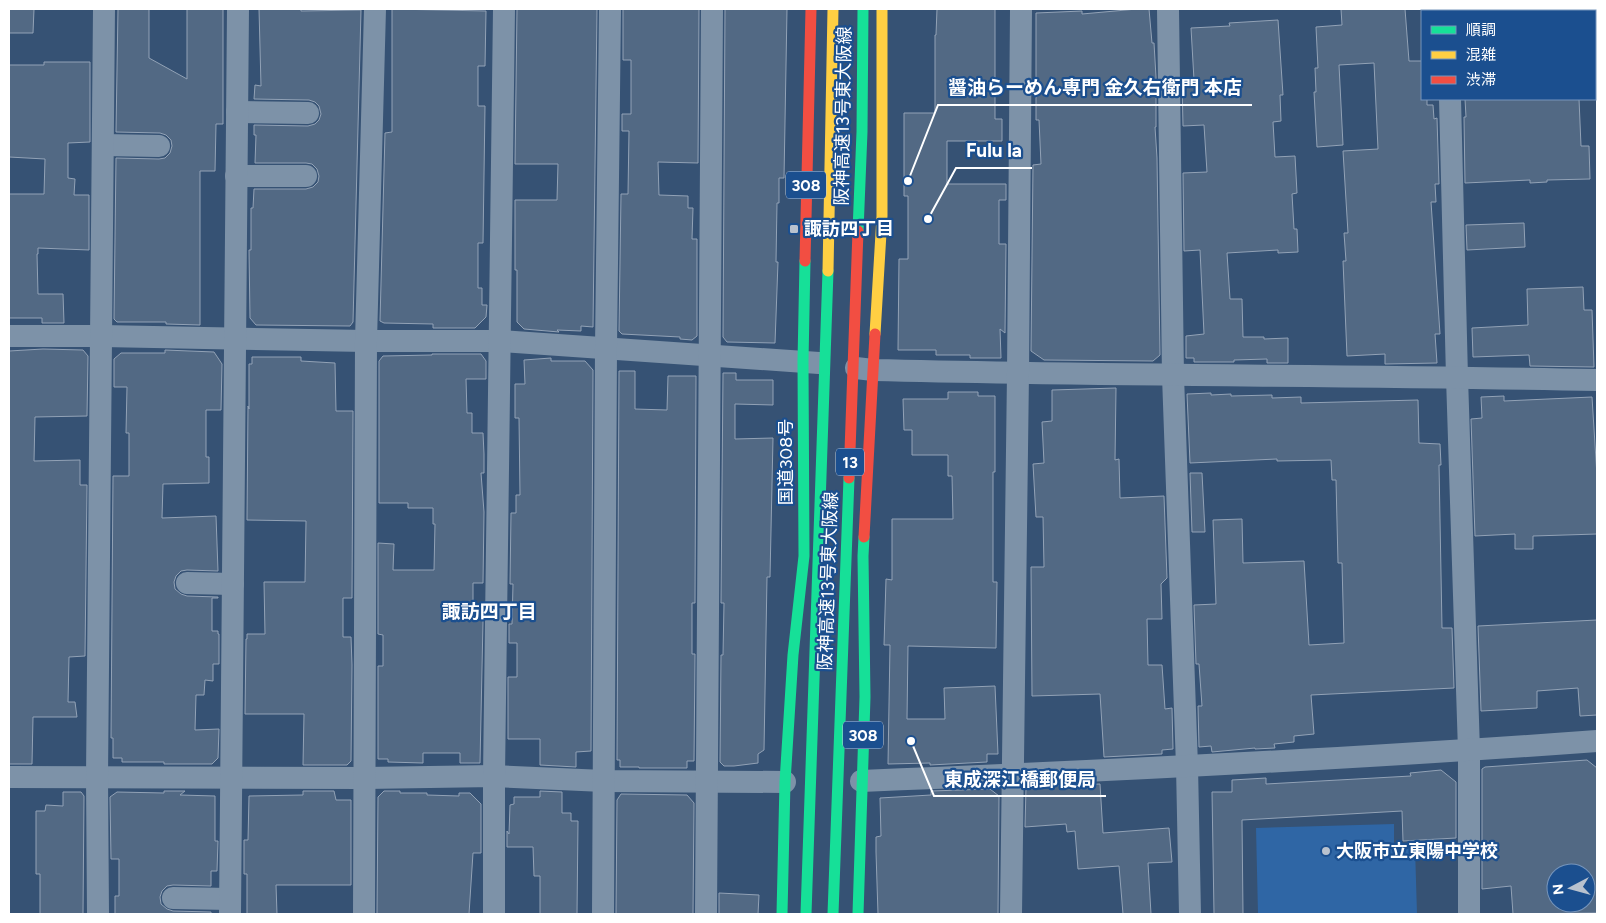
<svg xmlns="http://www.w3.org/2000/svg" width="1606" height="923" font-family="Figtree,'Noto Sans JP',sans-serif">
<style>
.green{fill:#2f66a5}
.building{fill:#526984;stroke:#92a2b6;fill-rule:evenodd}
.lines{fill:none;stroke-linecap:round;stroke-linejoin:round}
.street{stroke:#7d92a8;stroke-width:22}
.fast{stroke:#16e098;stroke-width:11}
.slow{stroke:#ffcf43;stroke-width:11}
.jam{stroke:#f24e42;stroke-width:11}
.fast-bridge{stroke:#16e098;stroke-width:11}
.slow-bridge{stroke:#ffcf43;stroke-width:11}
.jam-bridge{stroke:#f24e42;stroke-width:11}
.poi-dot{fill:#b9c2ce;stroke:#1b4f8f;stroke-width:2}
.labels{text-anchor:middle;stroke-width:4.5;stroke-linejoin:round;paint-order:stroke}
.shield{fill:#1b4f8f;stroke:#bbcadd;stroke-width:1}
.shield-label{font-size:16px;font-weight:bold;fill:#fff}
.street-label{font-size:18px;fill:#fff;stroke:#1b4f8f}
.poi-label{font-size:18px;font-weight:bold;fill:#fff;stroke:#1b4f8f;text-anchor:start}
.neighbourhood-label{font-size:19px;font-weight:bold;fill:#fff;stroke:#1b4f8f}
.leader{fill:none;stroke:#fff;stroke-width:2}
.callout-dot{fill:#fff;stroke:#1b4f8f;stroke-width:2}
.callout-label{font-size:19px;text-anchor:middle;font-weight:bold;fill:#fff;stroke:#1b4f8f;stroke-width:4.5;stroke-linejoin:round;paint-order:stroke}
</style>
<rect width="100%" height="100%" fill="#365274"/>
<polygon class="green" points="1394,824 1394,847 1415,847 1417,914 1258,914 1256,828"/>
<g class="building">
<polygon points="9,9 34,9 33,33 9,33"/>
<polygon points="118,9 149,9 149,58 187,79 187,9 223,9 223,124 216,124 215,171 200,171 200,325 166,324 166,322 117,322 114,319 116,158 159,159 165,158 170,153 172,146 171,140 166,135 160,133 116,132"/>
<polygon points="259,9 301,9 301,11 361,10 353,322 350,326 256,325 250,318 249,250 251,250 251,208 253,208 254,189 306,189 313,187 318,182 319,176 317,169 312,164 306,163 255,163 256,135 254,135 254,125 308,126 315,124 319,120 321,114 319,106 315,102 309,100 254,99 255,85 261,86"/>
<polygon points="392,9 486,11 485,66 478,66 478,106 485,106 483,243 478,243 478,288 482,288 482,305 487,305 486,317 475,328 433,328 433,324 384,323 380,321 385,133 392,132"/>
<polygon points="517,9 597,9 593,327 581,326 581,331 557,330 559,332 524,329 517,322 517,270 515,270 515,200 557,200 558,164 515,164"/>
<polygon points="623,9 699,9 698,163 658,162 659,195 688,196 688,208 693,208 692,239 697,239 697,336 692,340 680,339 680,337 622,334 619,331 621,194 628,194 629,131 622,131 622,114 631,114 631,60 623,60"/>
<polygon points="725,9 787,9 784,178 779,178 779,203 777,203 776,262 778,262 775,343 727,342 723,337"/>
<polygon points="937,9 995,9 995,119 1002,119 1002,141 947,141 947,184 1006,184 1006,200 999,200 999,244 1006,244 1005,333 1000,329 1001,358 970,358 970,355 936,355 936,350 898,350 899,259 908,259 908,196 904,196 904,113 935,113 935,35 936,35"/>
<polygon points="1137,9 1149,9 1152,43 1154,43 1156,77 1156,127 1155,127 1157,158 1160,355 1153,361 1044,360 1031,351 1033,165 1041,164 1039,120 1036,120 1036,13 1082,11 1082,14"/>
<polygon points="1341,9 1405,9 1409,61 1422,61 1422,99 1427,99 1427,105 1433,105 1434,119 1437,118 1439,184 1435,184 1436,202 1431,202 1440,334 1435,334 1437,363 1385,364 1385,354 1347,356 1343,261 1346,261 1344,233 1348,233 1343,151 1378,149 1374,63 1339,65 1343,145 1317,147 1314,92 1316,92 1315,68 1318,68 1316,27 1342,25"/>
<polygon points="1278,20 1283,95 1280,95 1281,121 1273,122 1275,157 1295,156 1297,193 1292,194 1294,229 1297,229 1298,252 1278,253 1278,250 1227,253 1230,299 1242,299 1243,337 1264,337 1264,339 1288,338 1288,363 1267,363 1267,359 1234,360 1234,362 1194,362 1194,358 1186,358 1186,336 1204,334 1200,250 1184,251 1183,173 1207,172 1204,125 1183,126 1182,81 1194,80 1191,28 1230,26 1229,23"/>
<polygon points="44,62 90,62 90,142 68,143 68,178 75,179 74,195 89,195 89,250 38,248 38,254 37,254 38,294 63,294 64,323 42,323 42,318 9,318 9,194 44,194 45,159 9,157 9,65 44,65"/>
<polygon points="1465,99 1579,99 1581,146 1589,146 1590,179 1547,180 1547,182 1530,183 1530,180 1465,183 1464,117 1466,117"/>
<polygon points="1524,223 1525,247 1467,250 1466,225"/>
<polygon points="1583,287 1584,310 1592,310 1594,367 1530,366 1529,355 1473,357 1472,328 1528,325 1527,289"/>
<polygon points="43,349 83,350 88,356 87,416 35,417 34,461 80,460 80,485 87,485 85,656 69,657 68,702 75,702 77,717 33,717 32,764 9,764 9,351"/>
<polygon points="165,350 214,352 222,364 221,410 206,410 206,457 209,457 209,483 163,484 162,518 216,516 218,571 187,570 181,571 176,576 174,582 175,589 181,594 187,596 218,597 218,598 212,598 212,631 218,631 218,634 219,634 219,664 213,664 213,681 205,680 204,695 196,695 195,730 219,729 218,758 212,764 164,764 164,762 122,762 122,758 113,758 113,738 111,738 113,476 129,476 129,433 126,433 127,387 114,387 114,359 121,353 165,353"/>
<polygon points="432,354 481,354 486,361 486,379 466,379 467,413 472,413 472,433 483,433 484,454 484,473 481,473 484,512 483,583 473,583 473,617 482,616 483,621 480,763 460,763 460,753 423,753 423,763 388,762 388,759 378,759 378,666 383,666 383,635 378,634 378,543 394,544 393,570 434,570 435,524 433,524 433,508 408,508 408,503 379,503 379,361 383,356 432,355"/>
<polygon points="252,357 301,357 301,361 335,363 336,411 353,411 352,598 343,598 343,637 351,637 352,665 351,761 347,765 303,765 304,714 245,714 246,639 247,639 247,634 265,634 264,582 305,582 306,521 247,520 248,406 249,409 249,364 252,364"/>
<polygon points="551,358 551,361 585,361 593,370 591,751 576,752 576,767 540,765 540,739 508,739 508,677 517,677 517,643 509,643 509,624 512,624 513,584 510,584 511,513 516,513 516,495 520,495 519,418 515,418 515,384 525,384 524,360"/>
<polygon points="619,371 635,371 635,409 667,410 668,376 696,376 695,603 692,603 692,654 695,654 694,761 687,761 687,768 639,768 639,767 620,767 620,760 617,760"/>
<polygon points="723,373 736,373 736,380 773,380 773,405 735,404 735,439 773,438 770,577 767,577 764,750 758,754 758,763 734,766 724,766 720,762 721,655 723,655 724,603 721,603"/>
<polygon points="1116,388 1115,460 1119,459 1120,498 1164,496 1167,578 1161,584 1162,619 1147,619 1148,665 1162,665 1165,709 1172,708 1173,749 1162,750 1162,754 1104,757 1100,694 1032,696 1031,567 1044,567 1043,517 1036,517 1033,464 1044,463 1042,422 1052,421 1052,390"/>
<polygon points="948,392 978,392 978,396 995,396 995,472 993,472 993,582 997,582 996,648 908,646 907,719 945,719 944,688 995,686 998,754 987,754 987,762 930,765 930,763 888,764 890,645 884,645 886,579 892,580 892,519 953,519 952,476 948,476 948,455 912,455 912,430 904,430 903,399 948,399"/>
<polygon points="1211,393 1211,395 1231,394 1231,396 1272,395 1272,398 1301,397 1301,403 1418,400 1419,443 1440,444 1441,465 1439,465 1442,628 1452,628 1454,688 1311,695 1314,734 1294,736 1294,742 1274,744 1275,748 1255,749 1255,748 1212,752 1211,746 1199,747 1198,706 1202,706 1199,664 1196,664 1194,605 1216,604 1213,520 1242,519 1243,563 1304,561 1309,645 1344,643 1342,563 1338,563 1336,480 1332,480 1331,460 1277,461 1277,459 1190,463 1187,394"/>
<polygon points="1504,396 1504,401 1592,397 1597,476 1597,534 1533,536 1533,549 1515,549 1515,534 1475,536 1471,419 1482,418 1481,397"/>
<polygon points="1190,473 1202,473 1205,532 1192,532"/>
<polygon points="1597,620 1597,715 1580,716 1578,688 1537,691 1537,708 1481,711 1478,626"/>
<path d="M1587,760L1597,768V913L1513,914L1511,886L1482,889V769L1485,767ZM1556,873H1586V903H1556Z"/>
<polygon points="1441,770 1456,782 1456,838 1403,841 1402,811 1242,820 1243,914 1214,914 1212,792 1232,792 1232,780 1266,778 1266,784 1411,776 1410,773"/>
<polygon points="1100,784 1103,833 1169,828 1172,862 1148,863 1151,914 1123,914 1119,866 1078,869 1075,831 1067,832 1066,824 1025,827 1026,787"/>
<polygon points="990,789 999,796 998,914 878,914 876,852 876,837 881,836 880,798 931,795 931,791"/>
<polygon points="164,791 185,791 180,795 215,796 215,841 218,841 217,871 211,871 211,886 173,885 167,886 162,891 160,897 161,904 167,909 173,911 211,912 211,914 115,914 115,896 119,896 119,859 111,859 110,797 117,792 164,793"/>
<polygon points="303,791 334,791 336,800 351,800 351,885 276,885 277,914 247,914 247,874 244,874 244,840 248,840 249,796 303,795"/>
<polygon points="384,791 400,791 400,793 427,793 427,795 459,796 459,793 470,793 481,804 481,853 473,853 469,914 377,914 378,797"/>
<polygon points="540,791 562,792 562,813 571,813 571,821 578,821 577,914 540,914 540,876 534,876 533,847 507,847 507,831 509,834 510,805 514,804 514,797 540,797"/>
<polygon points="63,792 81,792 84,796 83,914 40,914 40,874 36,874 36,811 45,811 46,805 63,806"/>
<polygon points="621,794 687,795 694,803 693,914 616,914 617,800"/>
<polygon points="719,893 759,895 758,914 719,914"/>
</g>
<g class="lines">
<g class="street">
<polyline points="1168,9 1173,376 1187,766 1190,914"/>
<polyline points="1448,9 1448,11"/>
<polyline points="1450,99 1457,377 1469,751 1469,914"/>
<polyline points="237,112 308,113"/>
<polyline points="103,145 159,146"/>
<polyline points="236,176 306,176"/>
<polyline points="9,336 102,336 366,341 500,341 819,363"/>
<path d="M856,368L873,370C1114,376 1356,375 1597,380"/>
<polyline points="187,583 233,584"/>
<polyline points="9,777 365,778 494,776 604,781 785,782"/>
<path d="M861,781C1107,771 1352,759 1597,741"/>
<polyline points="173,898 230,899"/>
<polyline points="98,914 97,778 104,9"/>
<polyline points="230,914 238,9"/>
<polyline points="364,914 366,341 375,9"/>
<polyline points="494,914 494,776 504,9"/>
<polyline points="603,914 606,348 610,9"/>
<polyline points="706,914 712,9"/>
<polyline points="1011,914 1018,373 1021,9"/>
</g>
<g class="fast">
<polyline points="782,914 785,782 793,655 804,556 803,361 805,261"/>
<polyline points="858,914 865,697 863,556 864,537"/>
</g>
<polyline class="slow" points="875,334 882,216 882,9"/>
<g class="jam">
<polyline points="805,261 811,9"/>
<polyline points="864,537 875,334"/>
</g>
<g class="fast-bridge">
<polyline points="858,231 862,132 863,9"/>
<polyline points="806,914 828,271"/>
<polyline points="833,914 849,478"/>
</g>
<polyline class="slow-bridge" points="828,271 833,9"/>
<polyline class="jam-bridge" points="849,478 858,231"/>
</g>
<g class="poi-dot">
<rect x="789" y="224" width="10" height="10" rx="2.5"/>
<circle cx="1326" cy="851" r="5"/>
</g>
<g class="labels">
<g class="shield">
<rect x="786" y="171.5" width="40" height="27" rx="4"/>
<rect x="836" y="448.5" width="28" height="27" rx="4"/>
<rect x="843" y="721.5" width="40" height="27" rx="4"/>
</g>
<g class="shield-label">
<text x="806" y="191">308</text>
<text x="850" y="468">13</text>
<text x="863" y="741">308</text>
</g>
<g class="street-label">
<text transform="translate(843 116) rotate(-89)" y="6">阪神高速13号東大阪線</text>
<text transform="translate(786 462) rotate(-90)" y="6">国道308号</text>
<text transform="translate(828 581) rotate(-88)" y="6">阪神高速13号東大阪線</text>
</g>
<g class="poi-label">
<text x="804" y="235">諏訪四丁目</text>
<text x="1336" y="857">大阪市立東陽中学校</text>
</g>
<g class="neighbourhood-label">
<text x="489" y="618">諏訪四丁目</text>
</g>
</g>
<path class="leader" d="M908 181L938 105H1252M928 219L956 168H1032M911 741L934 796H1106"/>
<g class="callout-dot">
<circle cx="908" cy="181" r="5"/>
<circle cx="928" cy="219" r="5"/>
<circle cx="911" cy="741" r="5"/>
</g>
<g class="callout-label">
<text x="1095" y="94">醤油らーめん専門 金久右衛門 本店</text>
<text x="994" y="157">Fulu la</text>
<text x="1020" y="786">東成深江橋郵便局</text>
</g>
<rect width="1606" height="923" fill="none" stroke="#ffffff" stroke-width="20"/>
<rect x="1421" y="10" width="175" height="90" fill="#1b4f8f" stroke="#7695bc"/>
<rect x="1431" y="26" width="25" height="8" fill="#16e098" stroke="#7695bc"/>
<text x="1466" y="35" font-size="15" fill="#ffffff">順調</text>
<rect x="1431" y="51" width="25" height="8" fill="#ffcf43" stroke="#7695bc"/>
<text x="1466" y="60" font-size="15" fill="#ffffff">混雑</text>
<rect x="1431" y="76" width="25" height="8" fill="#f24e42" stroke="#7695bc"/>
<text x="1466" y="85" font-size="15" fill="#ffffff">渋滞</text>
<g transform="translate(1571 888) rotate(264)"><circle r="24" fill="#1b4f8f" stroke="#7695bc"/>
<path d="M0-4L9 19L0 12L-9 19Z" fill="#b9c2ce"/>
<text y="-8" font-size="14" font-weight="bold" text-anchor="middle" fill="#ffffff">N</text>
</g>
</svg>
